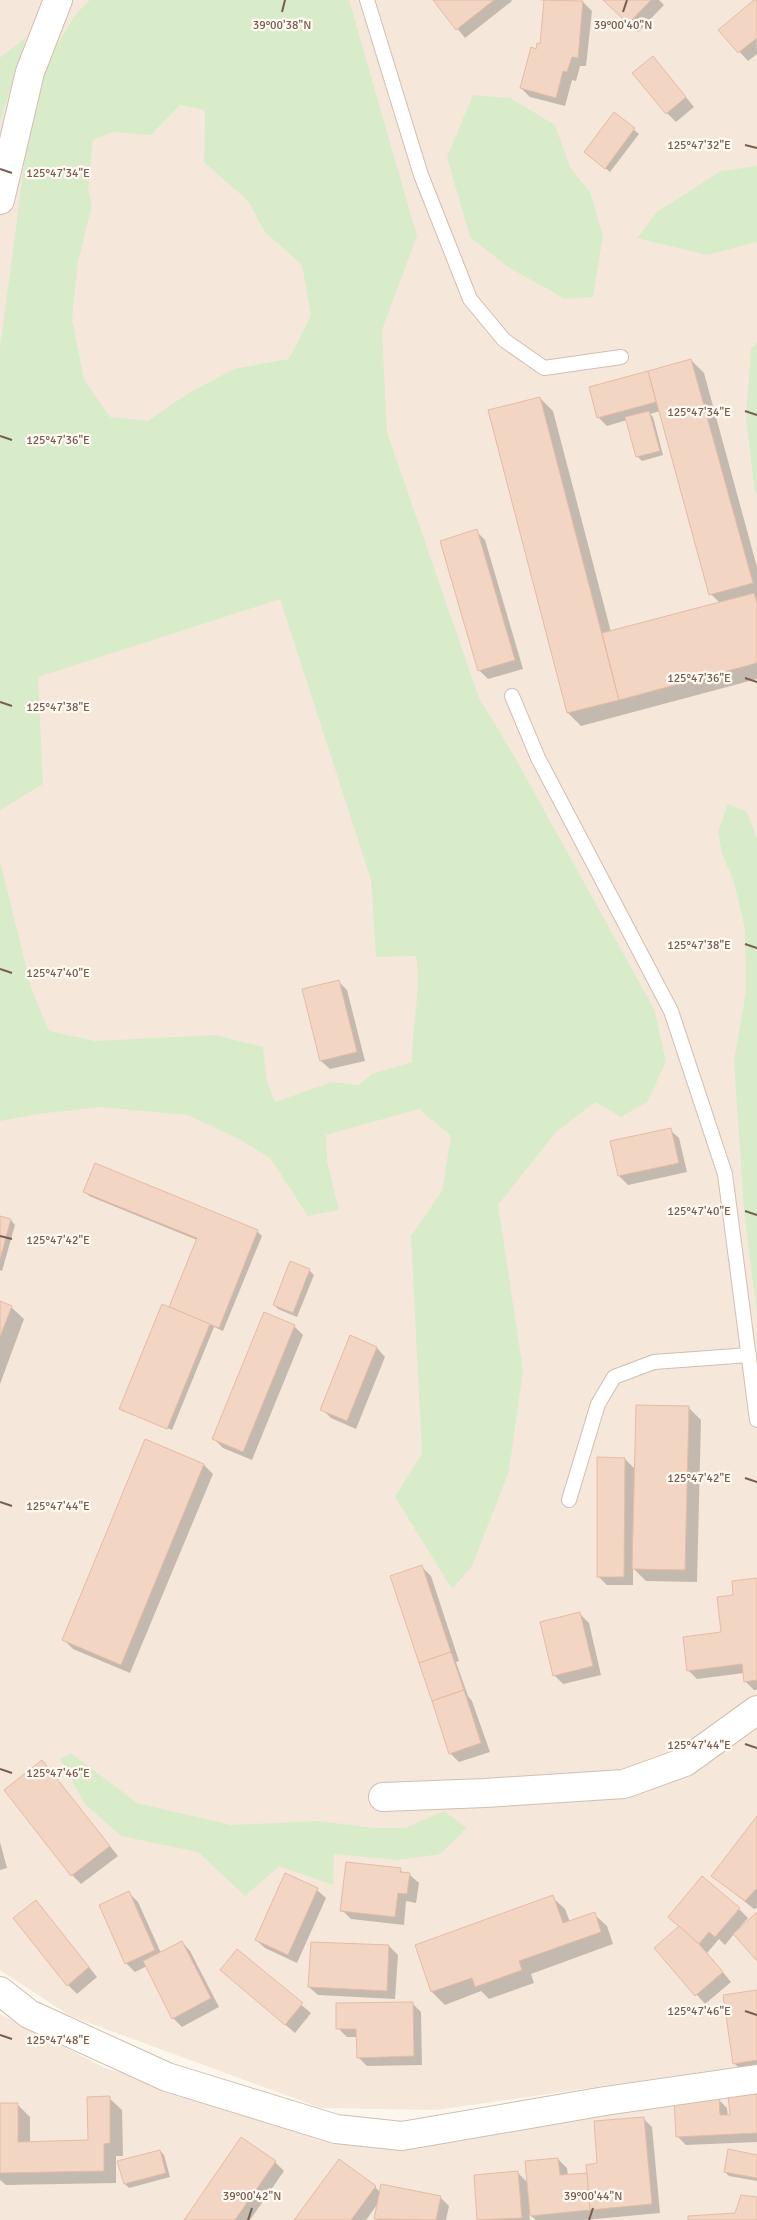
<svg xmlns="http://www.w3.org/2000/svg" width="757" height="2220" font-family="Signika,sans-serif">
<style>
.residential{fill:#f5e8da}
.green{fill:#d8ecc9;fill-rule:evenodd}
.shadow{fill:#0003}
.building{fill:#f3d5c3;stroke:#e6bba3}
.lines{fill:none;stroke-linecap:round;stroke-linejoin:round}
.lane-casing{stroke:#d1beb0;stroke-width:16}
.street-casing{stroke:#d1beb0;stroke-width:30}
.lane{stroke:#fff;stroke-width:14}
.street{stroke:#fff;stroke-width:28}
.ticks{fill:none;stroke:#7a5c4d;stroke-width:2}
.ticks-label{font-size:12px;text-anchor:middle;fill:#7a5c4d;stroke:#fffaf3;stroke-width:4.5;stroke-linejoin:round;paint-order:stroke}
</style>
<rect width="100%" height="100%" fill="#fdf6ec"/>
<g class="residential">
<polygon points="0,0 757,0 757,2064 436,2110 321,2108 70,2016 0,1970"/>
<polygon points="0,2014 105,2068 226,2104 315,2135 757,2088 757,2220 0,2220"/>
</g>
<g class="green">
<path d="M90,0H349L417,236L382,330L387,432L479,698L513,754L654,1009L666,1062L647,1102L621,1117L595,1102L556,1132L498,1205L523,1370L509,1471L472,1566L452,1589L395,1497L422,1453L411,1236L442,1191L451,1136L419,1109L326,1135L327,1161L339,1210L308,1216L270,1158L239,1139L188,1115L99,1107L38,1114L0,1121V861L32,990L49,1031L95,1041L215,1035L263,1047L267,1081L275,1102L332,1082L359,1085L372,1074L412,1062C411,1027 422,991 416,956L376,957L371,880L280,599L38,677L43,784L0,810V348L26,151L45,64L76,14ZM180,105L205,110L204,162L248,201L265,232L302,265L311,315L289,359L234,369L187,394L148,421L110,417L84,380L72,319L78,262L92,205L88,189L93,140L113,132L151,135Z"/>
<polygon points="26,37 0,122 0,58"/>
<polygon points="473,95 510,98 555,125 570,167 590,192 603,236 593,297 565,299 508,267 470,237 447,157"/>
<polygon points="757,166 757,242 707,255 637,238 657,212 721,171"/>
<polygon points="757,342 757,496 754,487 746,418 751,349"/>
<polygon points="728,804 747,812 757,839 757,1315 744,1210 734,1061 746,992 745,929 734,882 722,853 718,832"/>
<polygon points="71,1753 137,1803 231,1825 319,1821 373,1828 405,1828 444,1811 467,1828 440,1854 399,1860 334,1854 333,1885 279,1866 245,1896 198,1852 121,1836 85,1804 60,1759"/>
</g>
<g class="shadow">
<polygon points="434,0 511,0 512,1 465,38"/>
<polygon points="562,0 583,2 592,11 586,66 580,66 576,81 572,80 565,106 530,97 521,88 537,50 541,46 545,1 540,0"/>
<polygon points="605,0 659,0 664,5 638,32"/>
<polygon points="756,0 757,54 748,61 720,30"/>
<polygon points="661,67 694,107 676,122 667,113"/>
<polygon points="614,114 639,134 610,172 590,156"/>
<polygon points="691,360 704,373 757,567 757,679 581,726 568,713 490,411 540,398 553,411 611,632 720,603 711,594 660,411 650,414 653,417 663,455 642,461 637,456 627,420 607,426 598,417 590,388"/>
<polygon points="476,531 485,540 523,669 488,679 479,670"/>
<polygon points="338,981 347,990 365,1061 330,1069 321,1061"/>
<polygon points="670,1130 679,1138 687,1172 628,1185 619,1176"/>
<polygon points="85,1191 257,1231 262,1236 223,1331 214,1327 172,1430 124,1410 124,1412 120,1409 169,1308 197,1240 89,1196"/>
<polygon points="0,1217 11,1220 15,1225 2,1271 0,1270"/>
<polygon points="309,1270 314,1275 297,1317 278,1309 274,1305"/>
<polygon points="0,1303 11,1307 24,1319 0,1384"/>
<polygon points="294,1326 303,1335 252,1460 223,1448 214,1439"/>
<polygon points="377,1348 385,1357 356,1429 331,1418 322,1409"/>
<polygon points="688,1407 701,1420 697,1582 646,1581 633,1568 633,1585 607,1585 598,1576 625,1459 635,1469"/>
<polygon points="145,1441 204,1465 213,1474 130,1673 73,1649 64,1640"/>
<polygon points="422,1567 431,1576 459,1661 456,1662 468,1696 472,1701 490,1752 459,1762 450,1753"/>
<polygon points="757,1580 757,1690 754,1690 745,1681 744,1673 697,1679 688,1670 723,1633 735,1596"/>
<polygon points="580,1614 589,1623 601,1675 563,1684 554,1675"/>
<polygon points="42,1762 118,1856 81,1884 72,1875"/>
<polygon points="757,1818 757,1908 754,1909 713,1876"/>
<polygon points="0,1842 7,1868 0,1870"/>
<polygon points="400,1870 405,1874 410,1875 419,1883 416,1903 406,1901 404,1925 351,1919 342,1910"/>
<polygon points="285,1875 317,1890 326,1898 297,1963 265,1948 256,1940"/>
<polygon points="129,1893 138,1902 161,1953 182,1942 190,1951 219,2007 182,2027 173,2018 147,1966 135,1972 126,1963"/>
<polygon points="552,1897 565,1909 570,1922 594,1914 607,1926 613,1944 531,1974 534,1983 489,1999 481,1991 445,2005 432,1992 416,1946"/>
<polygon points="739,1909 748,1918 740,1927 742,1928 757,1914 757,1960 734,1934 725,1945 719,1939 707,1953 731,1982 705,2004 656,1948"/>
<polygon points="44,1911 97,1977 77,1994 68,1985"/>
<polygon points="389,1946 398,1955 395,1999 318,1995 309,1987"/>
<polygon points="237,1951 311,2013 295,2033 221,1970"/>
<polygon points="757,1991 757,2070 743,2072 734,2063"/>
<polygon points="412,2003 421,2012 422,2065 367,2066 358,2057 358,2037 347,2037 338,2028"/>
<polygon points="757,2095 757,2142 686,2145 677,2136 718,2099 727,2108 728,2117 731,2117"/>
<polygon points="109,2098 122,2110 123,2156 116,2156 116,2183 6,2185 0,2180 0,2104 17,2104 30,2117 30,2143 89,2141"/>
<polygon points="643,2118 652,2127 660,2213 584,2220 536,2220 529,2214 530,2220 478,2220 475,2176 518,2173 528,2183 558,2159 567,2168 568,2176 588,2174"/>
<polygon points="241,2139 275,2162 284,2171 250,2220 185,2220"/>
<polygon points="160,2151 164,2155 170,2177 129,2188 125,2184"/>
<polygon points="757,2156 757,2181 729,2176 725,2172"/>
<polygon points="375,2187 381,2193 440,2197 449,2206 446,2220 377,2220 376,2218 379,2202 366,2220 295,2220"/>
</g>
<g class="building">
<polygon points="433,0 494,0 456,30"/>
<polygon points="544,0 583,1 578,58 572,57 567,72 563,71 556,98 520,88 531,47 536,49 537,43 540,44"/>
<polygon points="603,0 651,0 628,24"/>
<polygon points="754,0 757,0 757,38 738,53 718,30"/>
<polygon points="653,56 686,97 666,114 632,73"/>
<polygon points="614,112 635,128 605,169 584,152"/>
<polygon points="691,359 753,583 709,595 648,371"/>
<polygon points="648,371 656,402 597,418 589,387"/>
<polygon points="540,397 619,700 567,713 488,410"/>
<polygon points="649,411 660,451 636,457 625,417"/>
<polygon points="477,529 515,660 478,671 440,541"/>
<polygon points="754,593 757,603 757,663 619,700 602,633"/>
<polygon points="339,980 357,1052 320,1061 302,989"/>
<polygon points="671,1128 679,1163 618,1176 610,1141"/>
<polygon points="95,1163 258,1230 219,1328 169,1307 197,1238 83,1192"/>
<polygon points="0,1216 11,1219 0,1259"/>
<polygon points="290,1261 310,1269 293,1313 273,1305"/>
<polygon points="0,1301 12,1306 0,1337"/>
<polygon points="162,1304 210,1324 167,1429 119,1409"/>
<polygon points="264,1312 295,1325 243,1452 212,1439"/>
<polygon points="350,1335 377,1347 347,1421 320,1410"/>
<polygon points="636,1405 689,1406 685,1570 632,1569"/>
<polygon points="145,1439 204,1464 121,1665 62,1640"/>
<polygon points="597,1457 625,1458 624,1577 597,1577"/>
<polygon points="422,1565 451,1652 419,1663 390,1576"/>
<polygon points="757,1578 757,1680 744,1682 742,1664 687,1671 683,1637 721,1632 717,1597 733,1595 732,1581"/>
<polygon points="580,1612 593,1666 553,1676 540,1622"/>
<polygon points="451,1652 464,1690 432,1701 419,1663"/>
<polygon points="464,1690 481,1743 449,1754 432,1701"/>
<polygon points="42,1760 110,1846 71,1876 4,1790"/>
<polygon points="757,1816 757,1888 745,1901 711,1876"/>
<polygon points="346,1862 401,1868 400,1872 410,1873 407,1894 398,1893 395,1917 340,1911"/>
<polygon points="285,1873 318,1888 288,1955 255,1940"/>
<polygon points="702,1876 740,1908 715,1937 709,1932 699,1944 668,1917"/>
<polygon points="129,1891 155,1950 125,1964 99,1905"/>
<polygon points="553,1895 563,1923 595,1912 601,1932 519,1961 522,1970 475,1987 472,1978 431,1992 415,1945"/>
<polygon points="36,1900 89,1967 67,1986 13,1918"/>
<polygon points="757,1912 757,1961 733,1934"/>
<polygon points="679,1926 699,1944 723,1972 695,1996 654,1948"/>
<polygon points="182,1941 211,1998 172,2019 143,1961"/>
<polygon points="311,1942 389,1945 387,1991 308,1987"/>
<polygon points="237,1949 303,2003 285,2025 220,1970"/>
<polygon points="757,1990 757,2060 733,2064 723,1995"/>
<polygon points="413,2002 414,2056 357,2058 356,2029 336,2029 336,2003"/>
<polygon points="757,2094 757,2133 676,2137 674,2100 719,2098 720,2115 730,2115 728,2095"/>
<polygon points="110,2096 110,2143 104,2144 104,2171 0,2173 0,2103 18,2103 18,2142 88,2140 87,2097"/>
<polygon points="644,2117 652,2204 590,2210 586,2165 597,2163 594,2121"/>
<polygon points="241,2137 276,2161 235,2220 184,2220"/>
<polygon points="728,2149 757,2155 757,2178 724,2172"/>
<polygon points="160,2150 166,2173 124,2184 117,2161"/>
<polygon points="558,2158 560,2175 587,2173 590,2210 530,2216 525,2161"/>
<polygon points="339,2159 376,2186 351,2220 294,2220"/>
<polygon points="518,2171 522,2218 477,2220 474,2175"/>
<polygon points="381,2184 441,2196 436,2220 374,2219"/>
<polygon points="741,2195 757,2197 757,2220 688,2220 688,2216 735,2213"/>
</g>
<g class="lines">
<g class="lane-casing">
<g id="lane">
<polyline points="367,0 421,175 470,299 504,340 544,368 621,357"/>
<polyline points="512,696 538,758 671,1011 725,1174 757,1420"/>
<polyline points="569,1500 598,1404 614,1377 654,1362 749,1355"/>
</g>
</g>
<g class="street-casing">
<g id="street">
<polyline points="0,200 30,72 58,0"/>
<polyline points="383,1797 485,1793 624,1784 685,1762 757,1710"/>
<polyline points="0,1991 29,2014 167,2077 336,2129 402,2136 605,2101 757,2079"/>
</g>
</g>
<use href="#lane" class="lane"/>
<use href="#street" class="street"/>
</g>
<path class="ticks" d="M282,12L285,0M623,12L627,0M745,145L757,148M0,169L12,173M745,411L757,415M0,436L12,440M745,678L757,682M0,702L12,706M745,944L757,948M0,969L12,973M745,1211L757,1215M0,1236L12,1239M745,1478L757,1482M0,1502L12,1506M745,1744L757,1748M0,1769L12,1773M745,2011L757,2015M0,2035L12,2039M248,2220L252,2208M589,2220L593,2208"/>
<g class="ticks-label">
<text x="282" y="29">39°00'38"N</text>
<text x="623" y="29">39°00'40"N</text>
<text x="699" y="149">125°47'32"E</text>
<text x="58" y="177">125°47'34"E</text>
<text x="699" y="416">125°47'34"E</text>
<text x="58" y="444">125°47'36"E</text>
<text x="699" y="682">125°47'36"E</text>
<text x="58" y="711">125°47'38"E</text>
<text x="699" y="949">125°47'38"E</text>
<text x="58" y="977">125°47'40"E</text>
<text x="699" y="1215">125°47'40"E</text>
<text x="58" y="1244">125°47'42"E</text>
<text x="699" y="1482">125°47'42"E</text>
<text x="58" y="1510">125°47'44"E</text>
<text x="699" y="1749">125°47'44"E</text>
<text x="58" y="1777">125°47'46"E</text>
<text x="699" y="2015">125°47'46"E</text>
<text x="58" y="2044">125°47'48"E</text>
<text x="252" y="2200">39°00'42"N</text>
<text x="593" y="2200">39°00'44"N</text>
</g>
</svg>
